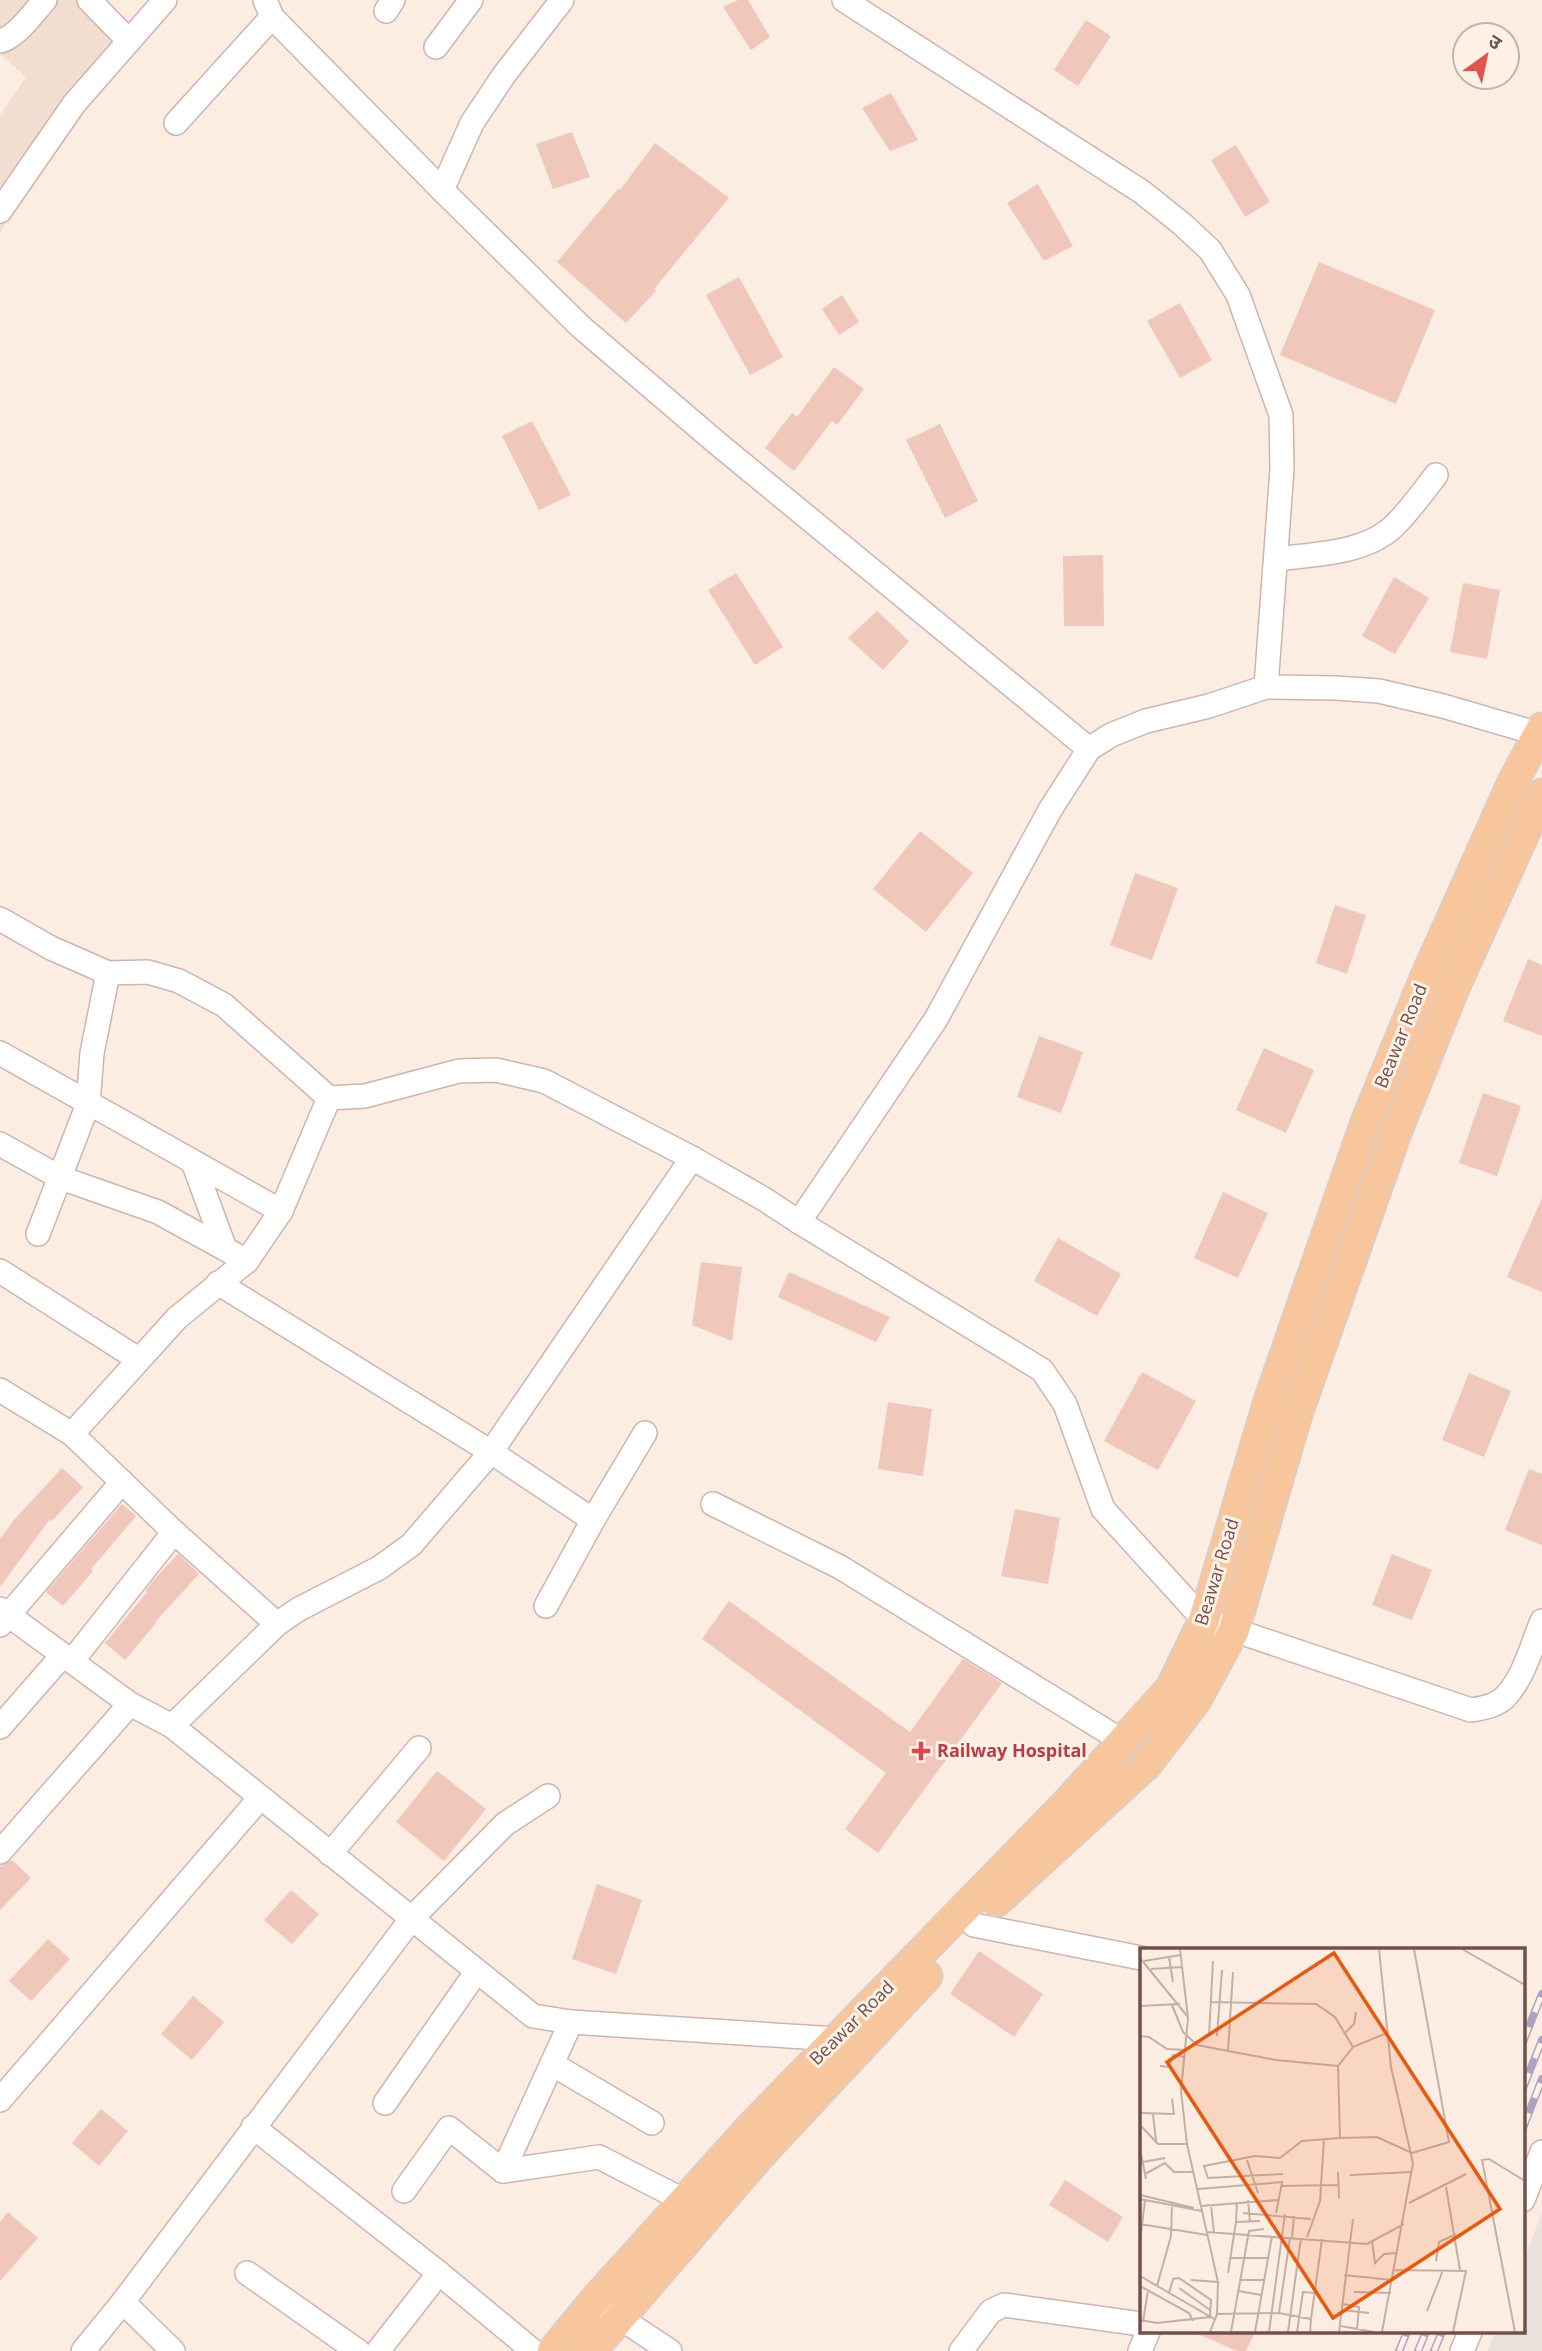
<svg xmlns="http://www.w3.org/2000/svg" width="1542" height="2351" font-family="'Open Sans','Noto Sans Devanagari',sans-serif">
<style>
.residential{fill:#f2ded1}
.industrial{fill:#eae1dd}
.building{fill:#efc7bb}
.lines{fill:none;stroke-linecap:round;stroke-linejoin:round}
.minor-casing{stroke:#ceb5ac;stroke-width:26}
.major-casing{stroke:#d7cecc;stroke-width:33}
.minor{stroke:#fff;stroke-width:23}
.major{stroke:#f7c69d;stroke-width:30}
.rail-casing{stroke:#aea2c3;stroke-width:8}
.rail{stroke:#fef2e8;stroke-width:5;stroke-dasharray:16;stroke-linecap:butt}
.health-dot{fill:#e0444e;stroke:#fef2e8;stroke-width:2.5}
.labels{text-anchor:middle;stroke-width:6;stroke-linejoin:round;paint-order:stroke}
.street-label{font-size:18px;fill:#71514a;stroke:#fef2e8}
.health-label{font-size:18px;font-weight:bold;fill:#be3a42;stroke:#fef2e8;text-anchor:start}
.inset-road{fill:none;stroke:#c4afa5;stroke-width:2}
.view{fill:#e8590c;fill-opacity:0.15;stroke:#e8590c;stroke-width:3.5}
.inset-edge{fill:none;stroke:#71514a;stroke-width:3.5}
</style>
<rect width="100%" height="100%" fill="#fbede2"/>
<polygon class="residential" points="0,0 94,0 136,40 68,113 0,233 0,115 26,77 0,54"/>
<polygon class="industrial" points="1542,2213 1542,2351 1487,2351 1495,2332 1523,2332 1523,2261"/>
<g class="building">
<polygon points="738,0 748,0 770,37 751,50 723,7"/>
<polygon points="1086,20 1111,36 1078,86 1054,70"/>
<polygon points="891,93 918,140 890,151 862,108"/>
<polygon points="572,132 590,177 553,189 536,144"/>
<polygon points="655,143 729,198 654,289 656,291 626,323 557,262 618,189 620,190"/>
<polygon points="1236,145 1270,202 1245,217 1211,160"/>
<polygon points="1038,184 1073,246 1044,261 1007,203"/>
<polygon points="1319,262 1435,310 1396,404 1280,355"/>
<polygon points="739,277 783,357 750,375 706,295"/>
<polygon points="842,295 859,322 839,335 822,309"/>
<polygon points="1180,303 1212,360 1180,378 1147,321"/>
<polygon points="834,367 864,389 837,425 832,421 794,471 765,448 792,413 797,417"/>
<polygon points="532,421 571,495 539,510 502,436"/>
<polygon points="940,424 978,501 945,518 906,440"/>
<polygon points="1103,555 1104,626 1064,626 1063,556"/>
<polygon points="736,573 783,647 755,665 708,590"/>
<polygon points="1394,577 1429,598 1395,654 1362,636"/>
<polygon points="1463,583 1500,590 1487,659 1450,652"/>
<polygon points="877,611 909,641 883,670 848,638"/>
<polygon points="920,831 973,873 926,932 873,889"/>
<polygon points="1135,873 1178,888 1152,960 1110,945"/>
<polygon points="1335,905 1366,915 1347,974 1316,963"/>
<polygon points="1528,959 1542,965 1542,1036 1503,1021"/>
<polygon points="1039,1036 1083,1052 1061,1113 1017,1097"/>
<polygon points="1264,1048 1314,1070 1286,1133 1236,1110"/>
<polygon points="1483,1093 1521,1106 1497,1176 1459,1163"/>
<polygon points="1223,1192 1268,1213 1238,1278 1194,1258"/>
<polygon points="1542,1198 1542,1292 1507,1277"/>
<polygon points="1058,1238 1121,1274 1097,1316 1034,1281"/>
<polygon points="701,1262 742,1267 732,1341 692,1325"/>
<polygon points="789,1272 890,1317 876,1342 778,1297"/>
<polygon points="1142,1372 1196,1401 1158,1470 1104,1441"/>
<polygon points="1469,1373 1511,1391 1484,1457 1442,1440"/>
<polygon points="888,1402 932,1409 923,1476 878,1469"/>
<polygon points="62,1468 83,1487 52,1521 50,1519 0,1587 0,1539 14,1520"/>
<polygon points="1529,1469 1542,1474 1542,1545 1505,1530"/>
<polygon points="122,1504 136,1516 91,1569 93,1571 63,1606 46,1592"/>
<polygon points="1015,1509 1060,1518 1048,1584 1001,1576"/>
<polygon points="178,1554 199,1574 155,1622 156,1623 125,1660 105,1643 147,1592 146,1590 154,1580"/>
<polygon points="1392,1554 1432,1570 1412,1620 1372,1605"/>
<polygon points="729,1601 910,1732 963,1659 1002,1683 878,1853 845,1829 886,1773 702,1639"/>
<polygon points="437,1771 486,1809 444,1861 396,1822"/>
<polygon points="12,1860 31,1878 0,1910 0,1866"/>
<polygon points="597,1884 642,1900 616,1974 572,1959"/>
<polygon points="291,1890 319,1914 292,1944 264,1920"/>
<polygon points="48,1939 70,1959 31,2001 9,1981"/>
<polygon points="979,1951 1043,1994 1014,2037 950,1994"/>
<polygon points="193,1996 224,2022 192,2060 161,2034"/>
<polygon points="101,2109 128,2131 99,2166 72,2143"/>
<polygon points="1065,2180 1123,2217 1108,2242 1049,2205"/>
<polygon points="8,2212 38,2238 0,2281 0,2222"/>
<polygon points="1193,2332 1255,2332 1246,2351 1237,2351"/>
</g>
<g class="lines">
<g class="minor-casing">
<g id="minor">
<polyline points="89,0 129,41"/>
<polyline points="265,0 272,17 442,190 581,327 717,443 1089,749 1111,735 1146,721 1209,706 1266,687 1335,688 1379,691 1443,706 1542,735"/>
<polyline points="844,0 1142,192 1182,224 1210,250 1238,295 1281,415 1282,469 1266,687"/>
<polyline points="386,11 393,0"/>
<path d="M0,41C17,37 33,13 45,0"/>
<polyline points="436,47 471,0"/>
<polyline points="176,123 272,17"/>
<polyline points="442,190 472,123 504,75 562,0"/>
<polyline points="0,211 74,104 165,0"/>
<path d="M1276,559C1314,554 1366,554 1395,525C1410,510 1423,492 1436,475"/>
<path d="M1089,749L1050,810L936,1019L799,1222L1042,1370L1065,1404L1103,1509L1204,1620L1471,1710C1483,1708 1497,1706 1506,1696C1524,1677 1532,1645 1542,1621"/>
<polyline points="0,919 51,948 108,973 148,972 179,981 224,1005 329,1098 365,1096 459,1071 496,1070 544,1081 692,1158 764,1199 799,1222"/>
<polyline points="0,1053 281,1211"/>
<polyline points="0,1144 61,1178 158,1212 247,1261"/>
<polyline points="193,1162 225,1249"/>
<polyline points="38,1234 88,1104 92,1053 108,973"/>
<polyline points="0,1271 138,1359"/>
<polyline points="218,1283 491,1452 593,1520"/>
<polyline points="0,1390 72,1434 174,1532 277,1624"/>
<polyline points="72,1434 177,1318 247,1261 281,1211 329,1098"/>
<polyline points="713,1504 840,1567 1124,1742"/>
<polyline points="546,1606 593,1520 645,1433"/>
<polyline points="0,1609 130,1704 172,1726 533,2016 571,2022 836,2039 847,2044"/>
<polyline points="0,1625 122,1482"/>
<polyline points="72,1661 174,1532"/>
<polyline points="172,1726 277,1624 299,1609 379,1568 411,1545 491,1452 692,1158"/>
<polyline points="0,1727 63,1655"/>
<polyline points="0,1852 130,1704"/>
<polyline points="330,1854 419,1748"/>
<polyline points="974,1925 1141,1958"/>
<polyline points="571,2022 503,2171 599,2157 685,2201"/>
<polyline points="552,2064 652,2123"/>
<polyline points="0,2100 260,1798"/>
<polyline points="385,2103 477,1971"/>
<polyline points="253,2127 439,2273 533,2351"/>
<polyline points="404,2191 449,2128 503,2171"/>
<polyline points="1523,2200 1542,2152"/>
<polyline points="247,2273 358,2351"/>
<polyline points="123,2302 173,2351"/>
<polyline points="608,2310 670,2351"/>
<polyline points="83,2351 123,2302 412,1918 505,1824 548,1796"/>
<polyline points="378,2351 439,2273"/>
<polyline points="961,2351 991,2311 1004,2305 1141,2324"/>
<polyline points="1140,2351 1148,2332"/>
<polyline points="1462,2351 1470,2332"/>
</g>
</g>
<g class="major-casing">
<g id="major">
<polyline points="997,1901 1147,1764 1196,1700 1234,1630 1297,1414 1396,1133 1454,988 1542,794"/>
<polyline points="553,2351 595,2300 751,2127 1069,1801 1171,1688 1204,1620 1268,1404 1366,1122 1426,976 1513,782 1542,728"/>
<polyline points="591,2351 761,2154 927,1976"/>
</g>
</g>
<use href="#minor" class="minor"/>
<use href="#major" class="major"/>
<g class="rail-casing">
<g id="rail">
<polyline points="1523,2042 1542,1994"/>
<polyline points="1523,2088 1542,2040"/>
<polyline points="1523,2128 1542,2079"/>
<polyline points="1399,2351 1407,2332"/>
<polyline points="1418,2351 1426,2332"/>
<polyline points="1434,2351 1442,2332"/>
</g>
</g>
<use href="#rail" class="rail"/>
</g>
<path class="health-dot" d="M917.5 1740.5h7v7h7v7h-7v7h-7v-7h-7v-7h7z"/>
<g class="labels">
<g class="street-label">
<text transform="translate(1401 1036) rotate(-68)" y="6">Beawar Road</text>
<text transform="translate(1217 1572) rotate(-73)" y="6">Beawar Road</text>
<text transform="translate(852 2023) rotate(-45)" y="6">Beawar Road</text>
</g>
<g class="health-label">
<text x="937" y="1757">Railway Hospital</text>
</g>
</g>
<g transform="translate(1140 1948)">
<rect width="385" height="385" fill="#fbede2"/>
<path class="inset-road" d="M40,1L48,70L41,143L47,196L78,334L77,366L70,384M239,1L251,119L273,215L242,384M322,1L385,37M29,9L33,34M0,10L48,69M4,13L41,7M11,21L42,19M70,54L176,56L195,69L213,99M32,57L43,84L57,97L136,112L198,118L213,99L249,84M0,58L40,56M205,85L214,76L216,64M0,88L9,89L27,101L45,102M69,88L73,13M77,88L82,22M88,103L93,24M20,118L29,119L33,107L44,109M198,118L200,190L237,189L272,205L309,194L274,1M0,165L34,166L32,151M13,166L16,193M0,177L18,196H47M1,206L6,231M107,212L118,245M3,214L25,210M198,224L199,250M5,226L25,215L34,224H53M143,226L68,230L64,218L115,208L140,210L162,193L200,190M210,227L272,224M141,238L198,237M306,239L320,322M58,241L143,234M0,247L54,260M0,251L62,263M108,252L110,274M97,254L96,274L120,273M269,255L326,226M71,257L74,285M61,258L138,252M103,265L171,271M136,265L142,235M0,276L67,287M67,284L227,296L264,276M167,289L180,253L184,191M152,290L154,268M232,293L235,315L244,306L257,305M0,294L5,252M91,310H128M296,313L299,294L316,286M254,322L326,323L313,384M88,325L96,274M204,327L252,332M0,328L76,372M51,332L78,334M100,332H124M0,338L49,365L53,373M17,338L31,288L32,256M39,340L70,362M98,343L121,347M214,344L251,345M203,356L219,359L217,381M202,362L229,365M287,363L303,322M139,365L150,290M77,366L139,365L171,371L170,384M171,371L182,291M0,372L17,375L70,369L71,352L39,330L33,331L29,345M3,374L8,342M201,378L234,384M91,384L109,283L124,281M115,384L132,288M129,384L145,266M148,384L161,290M157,384L163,344L175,345M199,384L213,271M375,384L342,212L349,211L385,233"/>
<path class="view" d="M194,5L360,261L193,370L27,114Z"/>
<rect width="385" height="385" class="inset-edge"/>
</g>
<g transform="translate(1486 56) rotate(33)"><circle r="33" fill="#fef2e8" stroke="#c6b2a9" stroke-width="2"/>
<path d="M0-5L12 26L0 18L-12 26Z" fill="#e0544c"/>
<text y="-10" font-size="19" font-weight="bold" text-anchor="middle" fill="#71514a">उ</text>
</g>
</svg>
